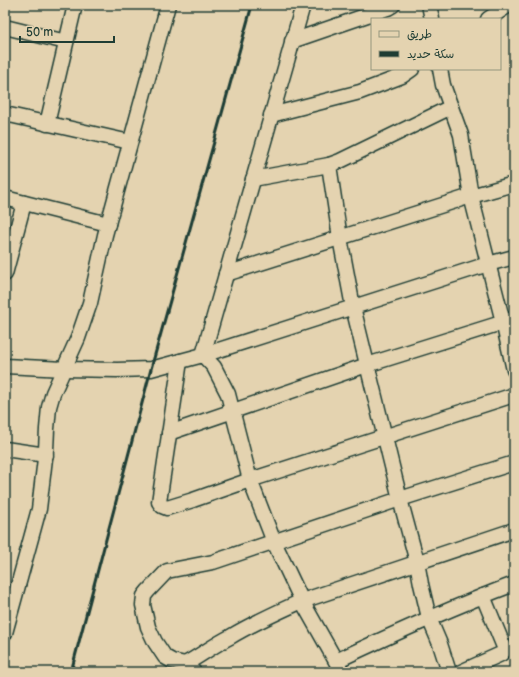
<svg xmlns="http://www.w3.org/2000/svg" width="519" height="677" font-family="'Balsamiq Sans','Playpen Sans Arabic',sans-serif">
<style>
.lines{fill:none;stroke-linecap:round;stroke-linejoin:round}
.street-casing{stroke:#1f3d34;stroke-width:17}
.street{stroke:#e4d3b0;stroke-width:14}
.rail{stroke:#1f3d34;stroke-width:3}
</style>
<rect width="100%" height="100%" fill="#e4d3b0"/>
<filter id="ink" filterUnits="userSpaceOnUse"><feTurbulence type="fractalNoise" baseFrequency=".025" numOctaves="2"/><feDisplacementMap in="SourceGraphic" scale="8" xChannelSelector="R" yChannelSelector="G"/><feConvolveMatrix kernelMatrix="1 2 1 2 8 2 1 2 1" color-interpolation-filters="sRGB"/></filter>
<g filter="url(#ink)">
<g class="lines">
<g class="street-casing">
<g id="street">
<polyline points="429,5 432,19"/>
<polyline points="488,19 509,5"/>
<polyline points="5,27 66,42"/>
<polyline points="292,41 388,8 393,5"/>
<polyline points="440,69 443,85 461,135 471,196 503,322 514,370"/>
<polyline points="5,114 130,142"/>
<polyline points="271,115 360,92 402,76 412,69"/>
<polyline points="47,124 75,5"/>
<polyline points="329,165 340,238 353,307 400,499 417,562 421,584 429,618 440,644 449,672"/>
<polyline points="253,179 329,165 340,161 451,107"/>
<polyline points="5,198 108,224"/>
<polyline points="5,274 24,203"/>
<polyline points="226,274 471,196 514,184"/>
<polyline points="203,355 303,5"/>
<polyline points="203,355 214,367 228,394 250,480 274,542 302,601 342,672"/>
<polyline points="180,361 159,502 162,506 167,508 193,500 250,480 514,395"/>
<polyline points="5,366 64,369 117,370 151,369 203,355 488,264 514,257"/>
<polyline points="169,433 367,365 514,319"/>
<polyline points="5,449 46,455"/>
<polyline points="5,633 39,509 46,450 47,429 49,407 53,393 78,338 90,303 105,235 168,5"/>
<path d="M336,661C395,633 453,607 514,584"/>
<path d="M185,664C200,656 214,645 230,637C253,623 278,612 302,601L514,530"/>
<polyline points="194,672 185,664 172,661 165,657 155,642 148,627 143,605 144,596 148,591 167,571 213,562 400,499 514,463"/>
<polyline points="461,672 501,654 504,651 504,647 483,596"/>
</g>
</g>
<use href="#street" class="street"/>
<polyline class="rail" points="71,672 151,369 252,5"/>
</g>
</g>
<rect width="519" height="677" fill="none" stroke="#e4d3b0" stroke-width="20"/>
<rect x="10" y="10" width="499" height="657" fill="none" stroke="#1f3d34" stroke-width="1.5" filter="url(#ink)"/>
<rect x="371" y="18" width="130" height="52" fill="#e4d3b0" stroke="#95977e"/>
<rect x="379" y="31" width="20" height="6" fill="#e4d3b0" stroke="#95977e"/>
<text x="407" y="38" font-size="12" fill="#1f3d34">طريق</text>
<rect x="379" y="51" width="20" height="6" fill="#1f3d34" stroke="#95977e"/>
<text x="407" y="58" font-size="12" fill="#1f3d34">سكة حديد</text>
<path d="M20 36v6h94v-6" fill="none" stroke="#1f3d34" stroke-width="2"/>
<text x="26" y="36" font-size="12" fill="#1f3d34" stroke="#e4d3b0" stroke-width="3" paint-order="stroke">50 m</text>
</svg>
